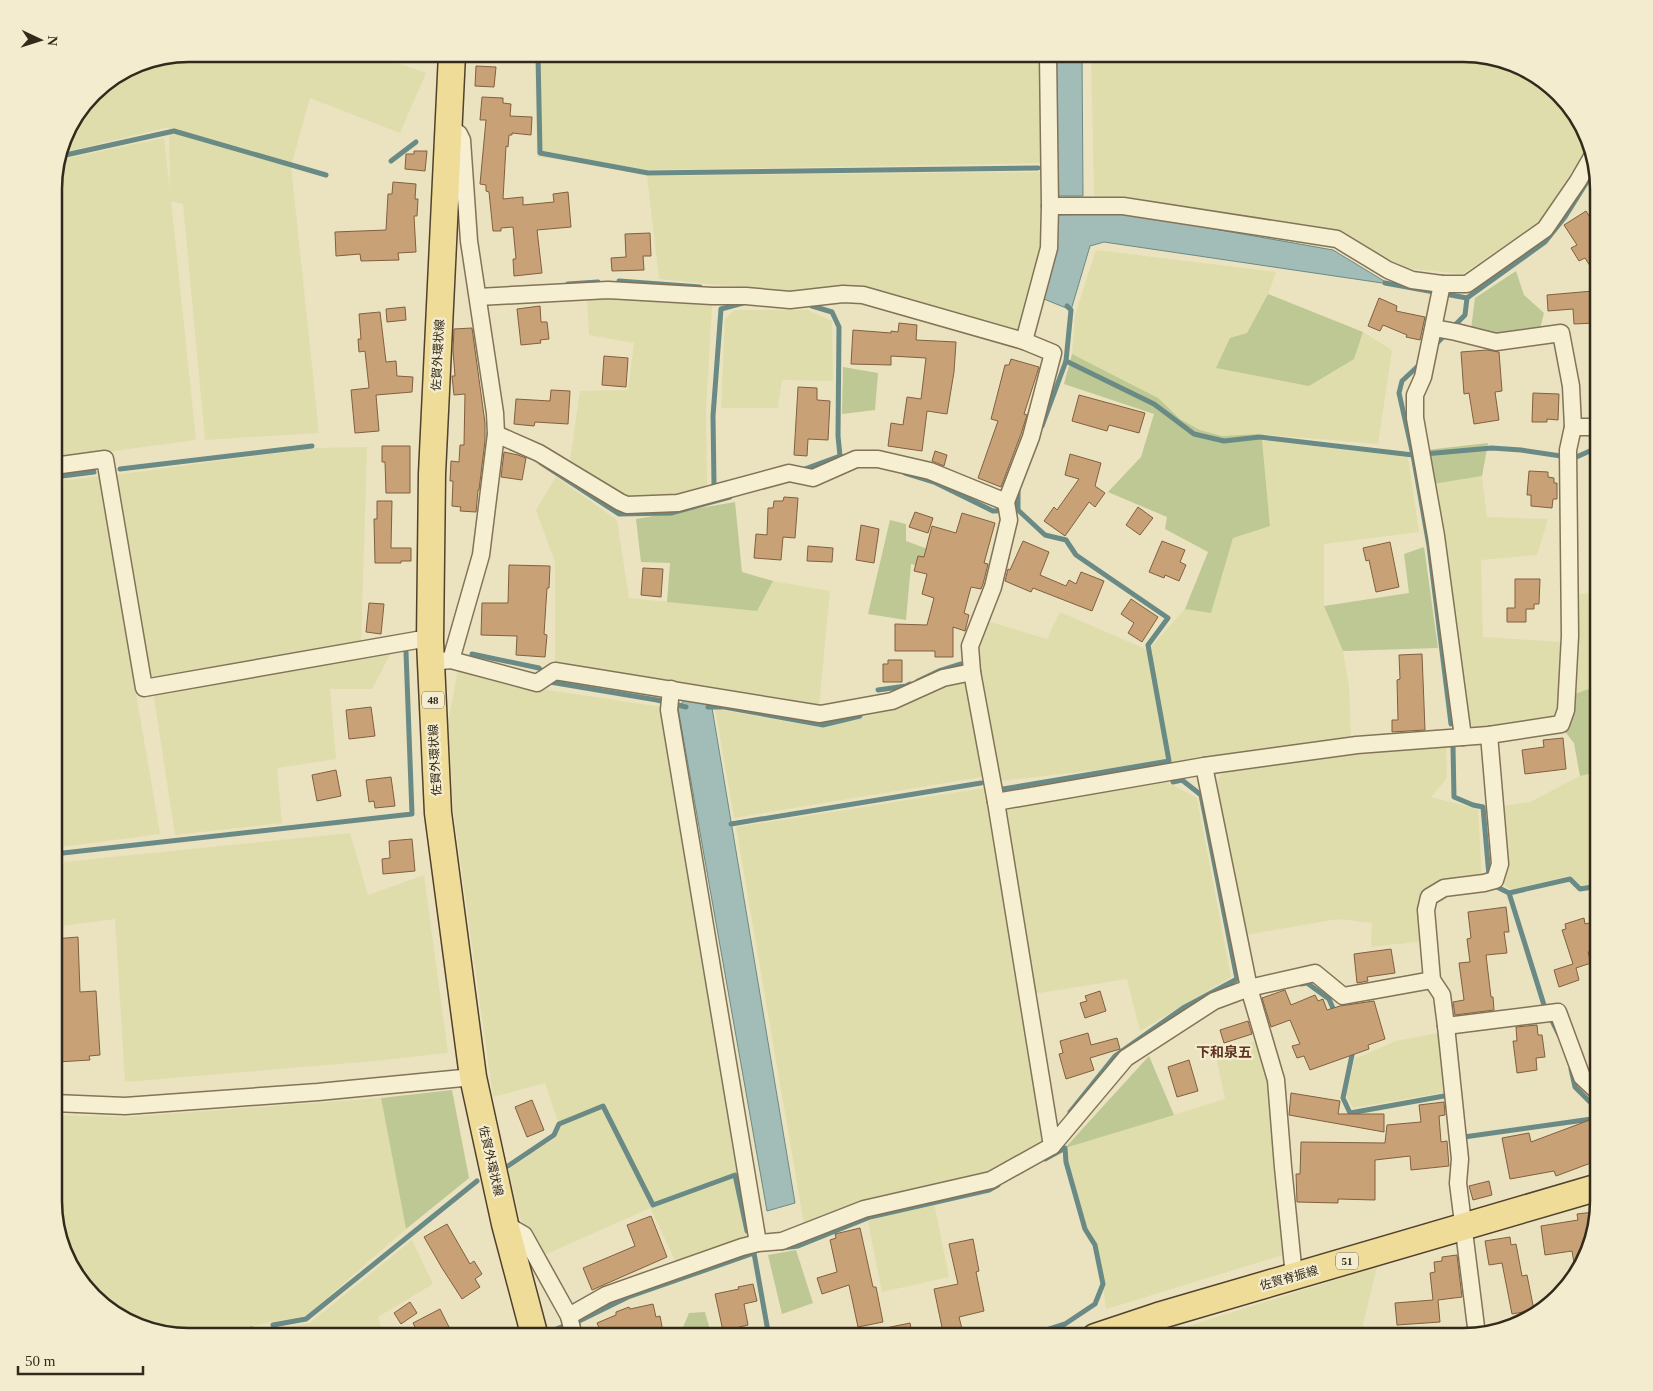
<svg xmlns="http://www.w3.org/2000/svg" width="1653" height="1391" font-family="'Times New Roman','Noto Sans JP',serif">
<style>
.farmland{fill:#e0ddad}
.green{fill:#bdc894}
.water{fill:#a2bdb8;stroke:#6a8a86}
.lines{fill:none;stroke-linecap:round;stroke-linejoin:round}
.stream{stroke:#6a8a86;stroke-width:5}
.building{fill:#c8a177;stroke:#81603f}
.street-casing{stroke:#837358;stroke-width:19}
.primary-casing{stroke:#51412d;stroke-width:29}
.street{stroke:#f7efd2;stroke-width:16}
.primary{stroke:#eedc98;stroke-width:26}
.labels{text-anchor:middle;stroke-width:4.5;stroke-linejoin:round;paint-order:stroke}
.shield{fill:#f3ecce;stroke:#6d6451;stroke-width:1}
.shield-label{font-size:11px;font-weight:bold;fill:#332a1c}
.street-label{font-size:12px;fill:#332a1c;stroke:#f3ecce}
.neighbourhood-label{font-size:14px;font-weight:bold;fill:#5e321e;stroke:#f3ecce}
.rim{fill:none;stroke:#332a1c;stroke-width:2.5}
</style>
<rect width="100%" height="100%" fill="#ebe2bf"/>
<g class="farmland">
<polygon points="189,54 371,54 426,73 400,133 310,98 291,166 319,433 205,440 183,204 171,201 196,440 54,459 54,180 60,158 64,159 164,138 170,191 169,127 61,153 68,129 100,88 138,64"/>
<polygon points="535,54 1040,54 1041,163 647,170 537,157"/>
<polygon points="1091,54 1464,54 1515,64 1553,88 1589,137 1590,144 1538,223 1462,274 1406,268 1341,233 1094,196"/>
<polygon points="1041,172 1042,247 1019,334 848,288 790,292 659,279 647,176"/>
<polygon points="1096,250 1276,272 1268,294 1247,334 1354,359 1363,332 1392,350 1378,444 1258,434 1222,436 1200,430 1180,419 1158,398 1072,354 1075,315"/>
<polygon points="610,298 712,305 706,410 707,485 679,495 624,497 570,460 580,391 628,390 634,343 589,335 587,299"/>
<polygon points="734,310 808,310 832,321 833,381 782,380 778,408 721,408 725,319"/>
<polygon points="1262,440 1408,457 1419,532 1324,544 1324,606 1343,651 1349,686 1351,741 1000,781 977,647 984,620 1047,639 1060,612 1148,650 1185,609 1211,613 1233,538 1270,525"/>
<polygon points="367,447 361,644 149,681 115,475 315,448"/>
<polygon points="99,476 160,834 54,848 54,482"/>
<polygon points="1482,476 1487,517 1548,519 1537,555 1481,560 1483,637 1563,642 1559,709 1548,720 1477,730 1466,720 1433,484"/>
<polygon points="556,477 617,520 629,598 757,611 773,581 830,591 819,706 555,661 555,562 536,510"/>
<polygon points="1599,593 1599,685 1575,694 1577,594"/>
<polygon points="392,651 372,689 330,689 336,759 277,768 282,823 175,835 153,691"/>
<polygon points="458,670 541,689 662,707 749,1235 677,1264 650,1208 540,1257 520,1218 508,1170 555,1138 560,1128 545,1083 493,1097 453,809 448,722"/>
<polygon points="947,682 967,684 982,777 734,818 715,709 824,728 903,706"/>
<polygon points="1446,745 1447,778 1431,797 1478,809 1482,878 1440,883 1424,941 1371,947 1372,923 1338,919 1245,935 1217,784 1223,769"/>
<polygon points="1599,772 1599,884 1581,887 1568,876 1511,890 1500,881 1508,866 1502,806 1530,802 1580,776"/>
<polygon points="1165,781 1197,798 1231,977 1140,1031 1127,979 1033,994 1005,808"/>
<polygon points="984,788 1043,1141 982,1175 900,1192 804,1224 736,827"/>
<polygon points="350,833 368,895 424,875 448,1053 374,1061 125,1082 115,919 54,927 54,863"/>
<polygon points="1438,1033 1446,1092 1353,1108 1346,1095 1355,1059 1396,1041"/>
<polygon points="1258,1041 1271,1087 1286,1254 1106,1309 1103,1284 1095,1245 1085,1229 1066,1162 1065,1148 1225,1099 1215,1052"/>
<polygon points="381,1098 406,1229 306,1316 191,1337 138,1327 100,1303 68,1262 54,1210 54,1115 127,1117"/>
<polygon points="934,1203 949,1277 882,1292 868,1221"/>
<polygon points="412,1240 433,1284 378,1317 384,1337 232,1337 310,1323"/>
<polygon points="1377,1267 1360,1337 1153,1337"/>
</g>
<g class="green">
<polygon points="1516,271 1524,295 1544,313 1539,333 1495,338 1471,329 1475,298"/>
<polygon points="1268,294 1363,332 1354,359 1309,386 1216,368 1230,338 1247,333"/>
<polygon points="1072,354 1158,398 1180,419 1200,430 1222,436 1258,434 1262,440 1270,526 1233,538 1211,613 1185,609 1208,552 1165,529 1167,517 1108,492 1141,457 1154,414 1064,384"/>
<polygon points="843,367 878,373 875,410 842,414"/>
<polygon points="1488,443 1482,476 1433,484 1426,450"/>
<polygon points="735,502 742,572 773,581 757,611 667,602 670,563 641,562 636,519"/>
<polygon points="890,520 906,524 906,541 952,558 946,574 911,564 906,620 868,614"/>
<polygon points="1424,547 1438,648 1343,651 1324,606 1409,593 1404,554"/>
<polygon points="1599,685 1599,772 1580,776 1574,743 1563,729 1575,709 1575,694"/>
<polygon points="1149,1056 1174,1115 1065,1148"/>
<polygon points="452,1090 469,1178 406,1229 381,1098"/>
<polygon points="796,1250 813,1303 782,1314 768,1255"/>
<polygon points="705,1312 712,1337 679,1337 689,1313"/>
</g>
<g class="water">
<polygon points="1056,54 1082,54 1083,196 1057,196"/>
<polygon points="1124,213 1333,250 1389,284 1104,242 1090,246 1071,310 1044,299 1057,249 1057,215"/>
<polygon points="685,699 711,702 795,1203 767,1211 678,708"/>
</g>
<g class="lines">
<g class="stream">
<polyline points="538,54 540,153 648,173 1038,168"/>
<polyline points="61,156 174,131 326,175"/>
<polyline points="391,161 416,142"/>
<polyline points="619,281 700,287"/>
<polyline points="1385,283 1467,298 1545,242 1565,217 1595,169"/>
<polyline points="568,284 598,282"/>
<polyline points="812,306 832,312 839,327 838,436 840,456"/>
<polyline points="1437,343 1465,315 1467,298"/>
<polyline points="1066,361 1154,404 1194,434 1224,441 1260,437 1413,455 1492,448 1521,450 1574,458 1599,447"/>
<polyline points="1418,366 1402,381 1399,393 1413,455 1429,546 1451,724"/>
<polyline points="1042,426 1066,361 1071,310 1067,306"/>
<polyline points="541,463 619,514 671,513 730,497"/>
<polyline points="120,469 312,446"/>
<polyline points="802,470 840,456 847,459"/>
<polyline points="905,473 934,482 993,511 1018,510 1045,535 1066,540 1076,555 1168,618 1148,645 1169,761 1003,789"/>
<polyline points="54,477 94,472"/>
<polyline points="714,484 713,416 721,309 743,303"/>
<polyline points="1018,510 1018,491"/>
<polyline points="472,654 539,668 550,682 657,700 686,707"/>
<polyline points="918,681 939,671 961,664"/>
<polyline points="878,690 906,686 910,684"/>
<polyline points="708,707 724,707 823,725 860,716"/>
<polyline points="1453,746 1454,797 1473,805 1483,807 1489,876"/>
<polyline points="731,824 981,783"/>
<polyline points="54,854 412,814 406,652"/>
<polyline points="1495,886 1509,893 1544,1005 1559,1035"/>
<polyline points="1509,893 1570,879 1580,889 1599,886"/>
<polyline points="1301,984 1307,983 1329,999 1335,1013"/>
<polyline points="1350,1049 1352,1055 1343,1098 1350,1113 1444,1096"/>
<polyline points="1571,1069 1575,1087 1599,1111"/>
<polyline points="1070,1112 1115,1056 1183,1008 1237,979 1201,795 1182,780 1173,782"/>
<polyline points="1464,1134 1464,1137 1599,1118"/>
<polyline points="508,1166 554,1135 559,1124 603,1106 653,1205 735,1175 747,1231"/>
<polyline points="782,1248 798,1246 870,1217 989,1190 998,1185"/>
<polyline points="579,1321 628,1297 754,1253 769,1337"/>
<polyline points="273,1325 306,1319 477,1181"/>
<polyline points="549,1332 564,1326"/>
<polyline points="207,1337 252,1329"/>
<polyline points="1025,1337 1065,1324 1095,1304 1103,1284 1095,1245 1085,1229 1066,1162 1065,1148 1045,1159"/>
</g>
</g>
<g class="building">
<polygon points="476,66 496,67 494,87 475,86"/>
<polygon points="482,97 503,98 503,103 511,104 510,116 532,117 531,135 512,133 512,135 509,135 508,147 506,146 503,199 523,197 523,205 554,202 553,194 568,192 571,227 537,230 542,273 514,276 513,259 516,259 513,227 501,228 501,231 493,231 489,192 486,191 486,185 480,184 486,120 480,120"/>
<polygon points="414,151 427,151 425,171 405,169 406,154 414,154"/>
<polygon points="393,182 416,184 415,199 418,199 417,216 414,216 416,252 398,253 399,260 361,261 360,254 336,256 335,232 386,230 388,194 392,194"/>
<polygon points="1586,211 1599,232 1599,275 1592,263 1592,269 1585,258 1579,261 1571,248 1577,245 1564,225"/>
<polygon points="650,233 651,256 643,256 644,270 612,271 611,258 626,257 625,234"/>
<polygon points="1593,291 1596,323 1574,324 1573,309 1548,311 1547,295"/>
<polygon points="1379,298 1397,306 1396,311 1425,317 1420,340 1406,337 1407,335 1383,325 1380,331 1368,326"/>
<polygon points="540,306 541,322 547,322 549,339 540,340 541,343 521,345 517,309"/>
<polygon points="405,307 406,320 387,322 386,309"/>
<polygon points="380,312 386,362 396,361 397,376 413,377 412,392 376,395 379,431 355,433 351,390 369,388 365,351 359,352 358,339 361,339 359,314"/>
<polygon points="899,323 917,325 916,340 956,342 954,372 947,414 927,411 922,451 888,446 891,423 903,425 907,397 921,399 926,358 891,356 891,365 851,364 853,330 891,333 891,331 898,332"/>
<polygon points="472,328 485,423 485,441 479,490 478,490 476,512 460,511 461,507 452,506 453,481 450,481 451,461 459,462 460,445 464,445 465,394 454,395 452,376 455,376 453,351 454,329"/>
<polygon points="1487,350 1499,352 1502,391 1495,392 1499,420 1474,424 1469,393 1464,394 1461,352"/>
<polygon points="604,356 628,358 626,387 602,385"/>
<polygon points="1011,359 1039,367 1024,414 1027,415 1021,434 1001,487 978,478 998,421 991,419 1005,365 1009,365"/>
<polygon points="798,387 817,388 817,400 830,401 828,440 808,439 807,456 794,455"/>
<polygon points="551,390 570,391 568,424 535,422 534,426 514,424 516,399 550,401"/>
<polygon points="1533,393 1559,394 1558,420 1547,419 1547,422 1532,422"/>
<polygon points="1079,395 1145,413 1139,433 1109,425 1107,431 1072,421"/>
<polygon points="382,446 410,446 410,493 386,493 385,462 382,462"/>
<polygon points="935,451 947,455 944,466 932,461"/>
<polygon points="504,452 518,455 526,458 522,480 501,477"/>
<polygon points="1070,454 1101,463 1095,486 1105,493 1095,507 1089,502 1065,536 1044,521 1054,507 1057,510 1079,479 1065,475"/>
<polygon points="1529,471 1548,472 1548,477 1554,478 1554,483 1557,483 1557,499 1553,499 1552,508 1531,506 1531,495 1527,495"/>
<polygon points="784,497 798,498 795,538 783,537 781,560 754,558 756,534 767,535 768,508 773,508 774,501 783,501"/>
<polygon points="377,501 392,501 391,548 411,548 411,561 401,561 401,563 375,563 374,519 377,519"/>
<polygon points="1138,507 1153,518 1140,535 1126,525"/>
<polygon points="915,512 933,518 928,533 909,527"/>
<polygon points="962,513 995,523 984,563 988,564 983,584 981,589 971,587 964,613 969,615 965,631 953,627 953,657 935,657 935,651 895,651 895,624 927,625 934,598 922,594 927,574 914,571 918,556 924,557 932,526 956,533"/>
<polygon points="861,525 879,529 874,563 856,560"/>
<polygon points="1023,541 1049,552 1040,575 1066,586 1069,580 1076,584 1081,572 1104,581 1092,611 1033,588 1031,592 1005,581 1008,569 1010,570"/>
<polygon points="1162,541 1185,550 1180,562 1186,565 1179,581 1165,575 1164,578 1149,572"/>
<polygon points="1390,542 1399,587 1376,592 1369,560 1366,561 1363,548"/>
<polygon points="808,546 833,548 832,562 807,561"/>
<polygon points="509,565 550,566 549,588 547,588 544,634 547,635 545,657 516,655 517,636 481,635 482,603 508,603"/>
<polygon points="643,568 663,569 661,597 641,595"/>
<polygon points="1515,579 1540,579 1539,604 1534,604 1534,609 1526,609 1526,622 1507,622 1507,608 1515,608"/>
<polygon points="1131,599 1158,617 1142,642 1128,633 1134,623 1121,614"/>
<polygon points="369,603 384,604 381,634 366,632"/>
<polygon points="1422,654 1425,730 1392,732 1392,720 1398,720 1397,680 1400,679 1399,655"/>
<polygon points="888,660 902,660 902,682 883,682 883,664 888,664"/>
<polygon points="371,707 375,736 349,739 346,710"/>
<polygon points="1563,738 1566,769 1525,774 1522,750 1544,747 1543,740"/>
<polygon points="336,770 341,796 317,801 312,775"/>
<polygon points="391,777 395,806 375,808 374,801 369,802 366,780"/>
<polygon points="412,839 415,871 383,874 382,859 390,858 389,841"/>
<polygon points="1506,907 1509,932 1504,932 1507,953 1486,955 1491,997 1493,997 1494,1010 1455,1015 1453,1002 1464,1000 1459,963 1470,962 1467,939 1471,938 1468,912"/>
<polygon points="1584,918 1585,924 1593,922 1599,943 1599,949 1588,952 1591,963 1576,968 1579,980 1559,987 1554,970 1573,964 1562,930 1566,929 1565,924"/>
<polygon points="78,937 80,992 96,991 100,1055 89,1056 90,1060 57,1062 57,1058 54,1058 54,939"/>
<polygon points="1391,949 1395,973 1367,977 1368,981 1357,983 1354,954"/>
<polygon points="1285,990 1291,1005 1315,995 1318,1001 1323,999 1327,1010 1340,1006 1374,1001 1385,1039 1368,1045 1369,1049 1310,1070 1304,1056 1297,1058 1292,1046 1300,1044 1290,1020 1271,1027 1262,998"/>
<polygon points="1100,991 1106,1011 1085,1018 1080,1003 1087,1001 1085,996"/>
<polygon points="1248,1021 1252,1034 1224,1043 1220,1030"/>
<polygon points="1537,1025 1538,1035 1542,1035 1545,1057 1536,1058 1537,1070 1517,1073 1513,1041 1517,1041 1516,1027"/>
<polygon points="1088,1033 1091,1045 1117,1038 1120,1049 1090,1058 1094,1070 1066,1079 1059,1054 1063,1053 1060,1041"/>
<polygon points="1189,1060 1198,1091 1177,1097 1168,1067"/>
<polygon points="1291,1093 1340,1101 1338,1114 1384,1114 1384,1132 1289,1115"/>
<polygon points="532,1100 544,1130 527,1137 515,1107"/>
<polygon points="1444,1102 1445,1115 1439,1116 1441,1142 1447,1141 1449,1166 1411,1170 1410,1156 1375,1160 1375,1200 1338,1199 1338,1203 1297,1202 1296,1174 1300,1174 1301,1142 1385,1143 1387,1125 1421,1122 1419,1105"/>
<polygon points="1595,1118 1599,1131 1599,1160 1556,1176 1554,1171 1510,1179 1502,1138 1529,1133 1531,1142"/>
<polygon points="1489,1181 1492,1195 1473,1200 1469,1186"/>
<polygon points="1594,1212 1595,1223 1589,1253 1576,1275 1572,1251 1545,1255 1541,1226 1578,1220 1577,1214"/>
<polygon points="651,1216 667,1257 592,1290 583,1268 635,1246 627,1225"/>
<polygon points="447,1224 470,1264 474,1261 482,1274 475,1279 480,1287 462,1299 442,1268 424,1237"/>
<polygon points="860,1228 873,1287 876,1287 883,1322 858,1327 849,1285 822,1294 817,1278 837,1272 830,1240 836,1238 835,1234"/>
<polygon points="1510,1237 1511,1245 1516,1244 1522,1276 1527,1275 1534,1310 1512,1314 1502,1263 1489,1265 1485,1241"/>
<polygon points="973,1239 979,1271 976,1272 984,1311 959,1317 964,1337 944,1337 934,1289 958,1284 949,1244"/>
<polygon points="1457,1255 1462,1297 1438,1300 1440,1322 1397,1325 1395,1303 1433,1300 1430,1273 1435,1272 1434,1262 1442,1261 1442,1257"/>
<polygon points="753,1284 757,1301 744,1304 748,1325 723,1331 715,1294 739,1289 738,1287"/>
<polygon points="410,1302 417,1313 401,1324 394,1313"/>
<polygon points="653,1304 656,1317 660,1316 664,1337 603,1337 597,1323 616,1315 616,1312 629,1307 630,1309"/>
<polygon points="440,1309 454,1337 420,1337 413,1323"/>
<polygon points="910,1323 913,1337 872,1337 871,1331"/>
</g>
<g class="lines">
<g class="street-casing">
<g id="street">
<polyline points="448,126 459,134 462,140 469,241 495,413 496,434 481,555 451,660"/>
<polyline points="1050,206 1123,206 1337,239 1388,270 1412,280 1442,284 1467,284 1545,229 1578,181 1593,155"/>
<polyline points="1442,284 1423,377 1415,395 1415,418 1436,536 1463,737"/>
<polyline points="478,297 608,290 712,296 746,296 790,300 843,294 863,295 1024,341 1053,353 1031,437 1006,502 1009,520 993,587 970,646 972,672 996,802 1052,1146 991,1180 864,1209 782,1241 758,1243 742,1247 606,1295 569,1316"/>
<polyline points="1024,341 1049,248 1050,206 1048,54"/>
<polyline points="1573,427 1599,427"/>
<polyline points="496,434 539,453 620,502 627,505 678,503 789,473 813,478 856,459 878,459 930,471 1006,502"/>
<polyline points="54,466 105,459 144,688 417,640 430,641"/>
<polyline points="431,662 451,660 537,683 555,671 820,714 892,701 943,678 972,672"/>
<polyline points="671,689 669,710 758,1243"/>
<polyline points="1204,766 1249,988 1276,1080 1283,1167 1294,1276"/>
<polyline points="996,802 1204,766 1357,745 1489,735 1561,724 1566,710 1570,636 1568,450 1573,427 1571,386 1561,333 1496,342 1456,332 1434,328"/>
<polyline points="1446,1026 1558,1012 1582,1077 1599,1093"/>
<polyline points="54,1103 125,1106 318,1092 473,1077"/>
<polyline points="1052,1146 1126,1058 1214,1001 1249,988 1315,973 1343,996 1432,980"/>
<polyline points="505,1224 524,1235 569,1316 574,1337"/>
<polyline points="1477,1335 1458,1183 1460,1159 1446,1026 1442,995 1432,980 1426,910 1429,897 1444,888 1484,883 1495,880 1500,864 1489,735"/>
</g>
</g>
<g class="primary-casing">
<g id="primary">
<polyline points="452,54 432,474 430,641 438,813 473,1077 505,1224 535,1337"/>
<polyline points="1095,1337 1158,1316 1599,1187"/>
</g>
</g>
<use href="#street" class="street"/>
<use href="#primary" class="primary"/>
</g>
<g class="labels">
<g class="shield">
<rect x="422" y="691.5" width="22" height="17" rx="4"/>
<rect x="1336" y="1252.5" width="22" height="17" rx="4"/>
</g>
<g class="shield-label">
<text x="433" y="704">48</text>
<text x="1347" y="1265">51</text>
</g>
<g class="street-label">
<text transform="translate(438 355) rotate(-87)" y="4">佐賀外環状線</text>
<text transform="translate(435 760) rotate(-93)" y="4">佐賀外環状線</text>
<text transform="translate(491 1161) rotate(77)" y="4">佐賀外環状線</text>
<text transform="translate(1289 1278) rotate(-16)" y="4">佐賀脊振線</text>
</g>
<g class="neighbourhood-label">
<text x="1224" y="1057">下和泉五</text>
</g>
</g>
<path d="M0 0H1653V1391H0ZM189 62H1463A127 127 0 0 1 1590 189V1201A127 127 0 0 1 1463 1328H189A127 127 0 0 1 62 1201V189A127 127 0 0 1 189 62Z" fill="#f3ecce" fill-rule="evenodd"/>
<path class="rim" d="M189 62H1463A127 127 0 0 1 1590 189V1201A127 127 0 0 1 1463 1328H189A127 127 0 0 1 62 1201V189A127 127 0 0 1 189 62Z"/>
<g transform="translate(40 40) rotate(94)" stroke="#f3ecce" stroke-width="4" paint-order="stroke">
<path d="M0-4L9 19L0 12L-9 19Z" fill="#332a1c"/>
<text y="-8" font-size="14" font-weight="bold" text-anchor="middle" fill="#332a1c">N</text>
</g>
<path d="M18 1366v8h125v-8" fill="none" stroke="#332a1c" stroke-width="2.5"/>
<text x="25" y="1366" font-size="15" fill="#332a1c" stroke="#f3ecce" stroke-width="4" paint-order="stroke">50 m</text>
</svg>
